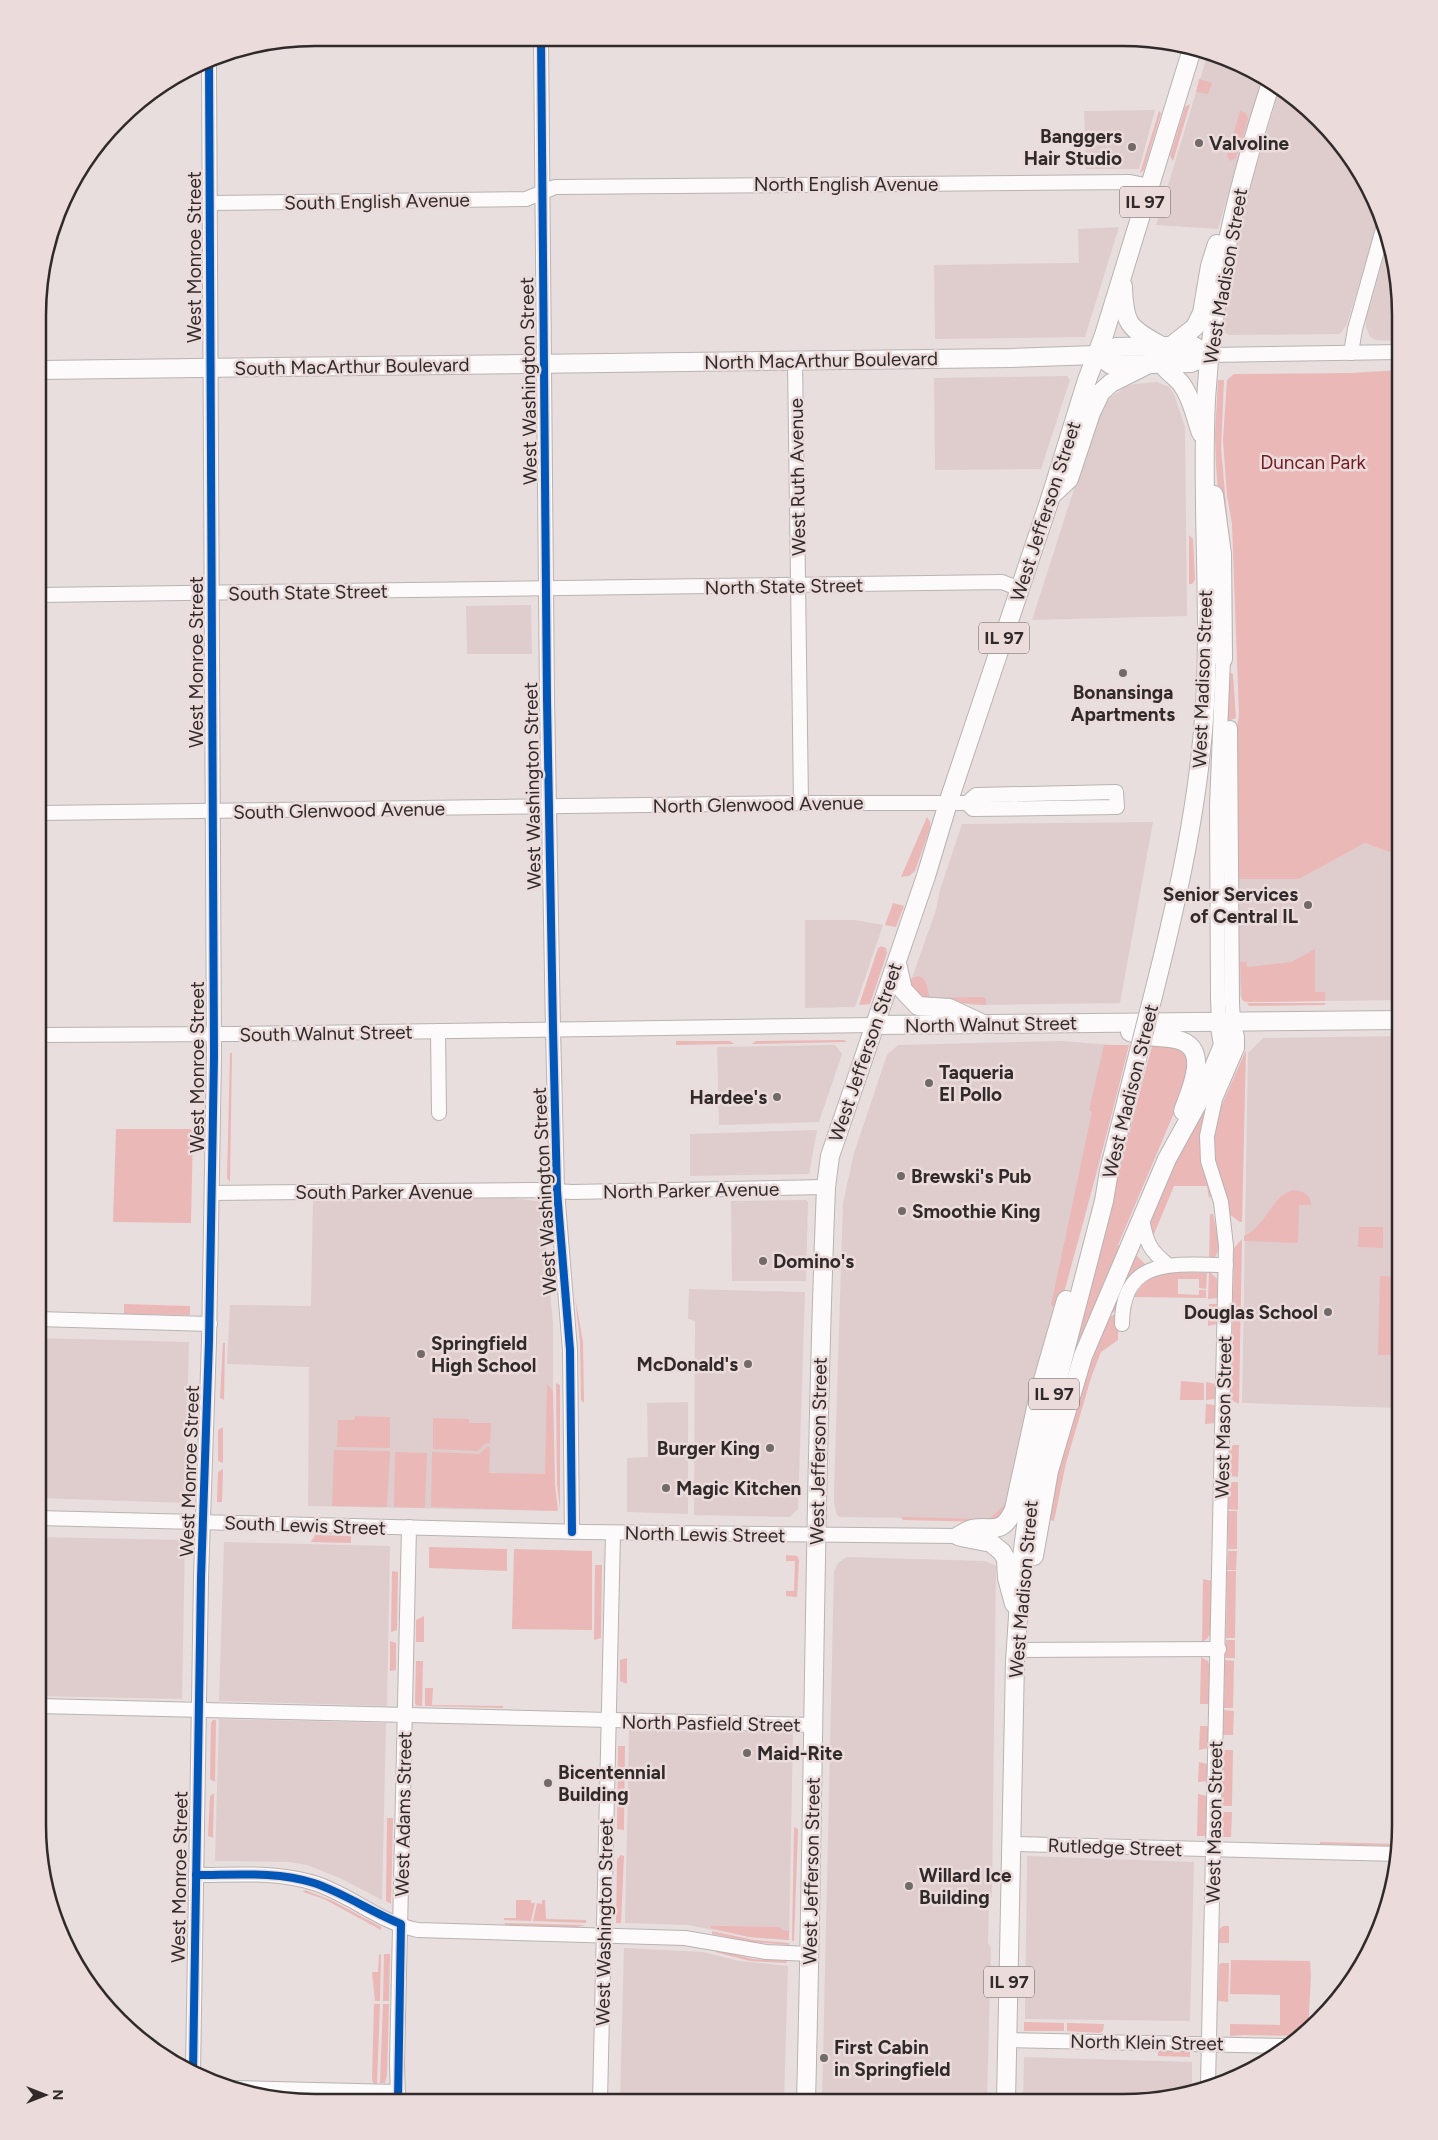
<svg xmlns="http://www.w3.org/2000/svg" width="1438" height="2140" font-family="Figtree,sans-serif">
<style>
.built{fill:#dfcdcd}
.green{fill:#eab8b7}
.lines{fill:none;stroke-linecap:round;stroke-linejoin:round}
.minor-casing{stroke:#b9b3b3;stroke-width:16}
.major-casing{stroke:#b9b3b3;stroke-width:20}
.minor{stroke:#fcfafa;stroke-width:14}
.major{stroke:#fcfafa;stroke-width:18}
.major-bridge-casing{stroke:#b9b3b3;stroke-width:20;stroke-linecap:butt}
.major-bridge{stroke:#fcfafa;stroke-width:18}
.cycleway-casing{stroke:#ebdbdb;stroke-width:11}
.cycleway{stroke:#0057b8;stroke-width:8}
.poi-dot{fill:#706a69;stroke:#ebdbdb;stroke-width:2}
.labels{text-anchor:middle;stroke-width:5;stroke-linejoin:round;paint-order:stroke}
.shield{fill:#ebdbdb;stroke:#68605f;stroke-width:1}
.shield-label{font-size:18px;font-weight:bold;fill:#302b2a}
.poi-label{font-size:19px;font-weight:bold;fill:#302b2a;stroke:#ebdbdb;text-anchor:start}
.street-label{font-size:19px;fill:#302b2a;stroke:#ebdbdb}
.park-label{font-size:19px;fill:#721922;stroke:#ebdbdb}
.rim{fill:none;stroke:#302b2a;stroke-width:2.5}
</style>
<rect width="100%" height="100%" fill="#e8dede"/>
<g class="built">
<polygon points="1208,53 1229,59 1262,77 1218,229 1156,225"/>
<polygon points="1280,88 1292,95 1343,146 1379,209 1380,214 1347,324 1340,334 1229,335 1226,333 1222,333 1241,225 1256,166"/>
<polygon points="1155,110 1139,169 1086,169 1084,111"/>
<polygon points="1119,227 1085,337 935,339 934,265 1079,263 1078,229"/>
<polygon points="1387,246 1400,315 1400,341 1376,340 1370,337 1366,327 1366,319"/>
<polygon points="1067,376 1070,380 1041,469 935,470 934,378"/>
<polygon points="1157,382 1169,387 1174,394 1185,427 1187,616 1032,620 1075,486 1105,402 1125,387 1134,384"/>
<polygon points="531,605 532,654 467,654 466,606"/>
<polygon points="1153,822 1120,1003 974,1005 951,1001 932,1002 912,978 936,910 940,890 962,824"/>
<polygon points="1365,843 1397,855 1400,854 1400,1000 1246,1002 1242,1000 1240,995 1236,879 1299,879"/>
<polygon points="805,920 855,920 883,925 855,1007 805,1008"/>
<polygon points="1400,1036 1400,1408 1242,1403 1248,1053 1263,1038"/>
<polygon points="1061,1041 1113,1045 1055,1306 1030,1399 1008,1501 989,1519 840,1517 837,1515 834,1504 834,1489 843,1203 854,1153 887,1055 898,1045"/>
<polygon points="835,1045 842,1054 819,1122 719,1125 717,1047"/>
<polygon points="817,1130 809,1174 690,1176 690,1134"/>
<polygon points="515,1198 542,1202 553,1323 553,1511 308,1506 309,1367 227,1364 230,1305 311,1306 313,1201"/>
<polygon points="806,1200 808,1202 806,1281 732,1281 731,1201"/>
<polygon points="689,1289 805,1292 798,1509 790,1517 694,1515 695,1321 688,1319"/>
<polygon points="38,1338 189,1342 185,1503 38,1498"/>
<polygon points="688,1402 688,1514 627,1512 627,1458 648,1457 647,1403"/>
<polygon points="38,1537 185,1540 182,1699 38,1696"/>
<polygon points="224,1542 390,1546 387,1706 219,1701"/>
<polygon points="847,1557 985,1561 996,1566 992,1897 989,1901 988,1943 991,1948 987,2102 822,2102 834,1571 838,1563"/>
<polygon points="219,1719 386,1723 382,1900 342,1879 307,1865 291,1862 215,1861"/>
<polygon points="629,1730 793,1733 789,1940 750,1937 688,1925 625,1923"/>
<polygon points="1027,1856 1194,1862 1190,2021 1025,2019"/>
<polygon points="624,1948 703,1952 739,1961 788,1966 784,2102 620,2101"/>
<polygon points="1024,2057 1192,2062 1192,2089 1123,2102 1023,2102"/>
</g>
<g class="green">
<polygon points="1199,79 1212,83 1208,94 1196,92"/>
<polygon points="1190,104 1173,161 1170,156 1185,107"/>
<polygon points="1159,111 1161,113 1144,170 1140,173"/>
<polygon points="1240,111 1246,113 1248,119 1236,158 1230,161 1227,156"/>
<polygon points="1400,370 1400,854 1397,855 1365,843 1299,879 1236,879 1236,732 1239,716 1232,524 1227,496 1223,440 1227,380 1234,374 1351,373"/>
<polygon points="1218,380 1224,380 1221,448 1232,570 1233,660 1231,659 1216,465 1215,435"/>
<polygon points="1189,535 1193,539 1195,580 1192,584 1189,584"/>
<polygon points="1228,672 1233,674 1236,718 1225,722"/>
<polygon points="927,817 930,822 930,828 915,871 909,876 901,877"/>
<polygon points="893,903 904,906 896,927 885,925"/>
<polygon points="881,946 886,948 887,953 870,1004 859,1005 878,948"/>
<polygon points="1315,949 1315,992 1325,992 1325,1001 1246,1002 1242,1000 1240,962 1246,962 1247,967 1291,962"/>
<path d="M919,976C928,980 927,990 930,998L983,997L986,999V1005L925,1000L912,988L910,981L912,978Z"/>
<polygon points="1247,1003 1326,1003 1324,1005 1249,1006"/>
<polygon points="844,1040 847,1042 752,1044 756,1041"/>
<polygon points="676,1041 730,1041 734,1044 676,1045"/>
<path d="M1104,1045H1129C1091,1203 1044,1358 1005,1515L989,1522L903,1520L901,1517L989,1519L1008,1501L1022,1432L1055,1307L1051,1305L1092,1112L1089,1110Z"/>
<path d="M1158,1045C1194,1048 1189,1057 1185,1087L1118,1245L1120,1246L1052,1441L1095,1263L1152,1046Z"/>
<polygon points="1246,1050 1242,1222 1240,1222 1229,1214 1213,1164 1212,1140 1219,1111"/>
<polygon points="230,1053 232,1053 230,1182 227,1178"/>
<polygon points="1200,1110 1205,1112 1202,1131 1211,1196 1209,1198 1207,1186 1174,1186 1154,1234 1150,1234 1150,1219"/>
<polygon points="116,1129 193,1129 191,1223 113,1222"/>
<path d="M1294,1190C1305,1192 1310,1194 1311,1205H1299L1298,1243L1244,1241V1236C1266,1227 1271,1195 1294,1190Z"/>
<path d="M1210,1214H1213C1215,1226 1223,1248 1214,1259L1209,1261Z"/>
<polygon points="1359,1227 1383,1227 1383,1248 1358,1247"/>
<polygon points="1242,1239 1239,1404 1231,1400 1234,1248"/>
<polygon points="1135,1254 1147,1266 1118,1310 1107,1315"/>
<polygon points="1209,1271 1217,1279 1218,1298 1208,1299"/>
<polygon points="1173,1272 1207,1273 1206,1289 1199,1288 1199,1279 1178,1279 1178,1294 1199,1295 1199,1290 1206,1290 1206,1298 1133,1297 1148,1278"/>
<polygon points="1380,1276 1400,1277 1400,1355 1378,1355"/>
<polygon points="575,1297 583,1342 584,1403 581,1400 580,1342"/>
<polygon points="124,1304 190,1306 190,1315 124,1314"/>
<polygon points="1209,1304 1218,1304 1217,1324 1208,1326"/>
<path d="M1118,1313V1340L1101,1352L1091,1378L1066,1463L1054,1521L1047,1519C1058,1450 1083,1382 1109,1317Z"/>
<polygon points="223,1343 225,1343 224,1400 220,1398"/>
<polygon points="1181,1381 1204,1383 1204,1400 1180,1400"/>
<polygon points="1206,1382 1216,1384 1215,1399 1206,1400"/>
<polygon points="556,1383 560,1385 560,1509 557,1484"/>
<polygon points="547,1384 553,1391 555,1485 558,1511 431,1507 432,1452 479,1454 487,1447 490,1447 489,1473 545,1474"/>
<polygon points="1206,1404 1215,1405 1215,1423 1205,1424"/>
<polygon points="355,1416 390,1417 390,1448 337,1447 338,1420 354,1420"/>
<polygon points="433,1418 469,1419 469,1423 491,1423 490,1443 486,1443 478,1451 433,1449"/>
<polygon points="223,1427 223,1463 218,1461 218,1430"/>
<polygon points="1234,1445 1239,1445 1238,1477 1229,1476 1229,1447"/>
<polygon points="334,1450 390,1451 387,1507 332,1506"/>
<polygon points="395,1452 427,1453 425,1508 394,1507"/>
<polygon points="223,1469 222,1502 217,1502 218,1472"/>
<polygon points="1233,1482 1238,1482 1238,1510 1228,1509 1229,1484"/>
<rect x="1228" y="1511" width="9" height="38"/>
<polygon points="315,1535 351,1536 351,1543 311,1542"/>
<polygon points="429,1547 507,1549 507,1571 429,1568"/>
<polygon points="514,1549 592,1551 592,1630 512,1629"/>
<polygon points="1228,1551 1237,1551 1236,1570 1227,1570"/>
<polygon points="786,1555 797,1556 799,1560 797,1597 786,1596 786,1591 794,1591 795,1561 786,1561"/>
<polygon points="595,1565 602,1565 601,1638 594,1640"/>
<polygon points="392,1571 398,1572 397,1630 391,1632"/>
<polygon points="1227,1571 1236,1571 1235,1638 1226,1638"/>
<polygon points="1203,1579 1212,1581 1211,1632 1207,1639 1202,1642"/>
<polygon points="424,1616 424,1642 416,1642 416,1620"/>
<polygon points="1226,1640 1235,1640 1235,1658 1225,1658"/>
<polygon points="390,1641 396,1643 396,1670 390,1671"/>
<polygon points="1201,1657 1208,1661 1210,1668 1209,1704 1200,1704"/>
<polygon points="627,1658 627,1684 620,1681 620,1660"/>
<polygon points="1225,1660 1234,1661 1233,1708 1224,1708"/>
<polygon points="416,1661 423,1661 422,1706 417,1706 415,1703"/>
<polygon points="425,1688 433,1688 432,1705 503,1706 503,1708 425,1706"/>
<polygon points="1224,1710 1234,1711 1233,1735 1223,1735"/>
<polygon points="213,1720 216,1720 215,1782 210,1779 211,1723"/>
<polygon points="1200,1726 1209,1726 1208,1748 1199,1750"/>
<polygon points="618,1746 625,1746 624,1830 617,1829"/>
<polygon points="1223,1750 1233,1750 1232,1806 1222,1806"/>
<polygon points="1199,1762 1208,1764 1208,1781 1198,1782"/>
<polygon points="214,1793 213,1838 208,1836 210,1796"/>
<polygon points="1198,1794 1207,1796 1206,1836 1197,1836"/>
<polygon points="1222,1812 1232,1812 1231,1837 1222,1837"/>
<polygon points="387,1818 393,1818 391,1904 386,1901"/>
<polygon points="794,1827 798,1829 794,1941 792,1941"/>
<polygon points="1320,1842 1399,1844 1399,1846 1320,1844"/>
<polygon points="621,1855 624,1856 621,1923 616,1923 617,1859"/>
<polygon points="305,1890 333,1901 381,1927 381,1930 324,1899 303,1892"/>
<polygon points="516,1900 531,1900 531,1903 535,1903 531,1921 504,1920 504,1918 516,1918"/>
<polygon points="542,1900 545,1900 546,1919 586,1920 586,1923 533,1921 537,1903 542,1904"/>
<polygon points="504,1923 585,1925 577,1927 506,1925"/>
<polygon points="711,1926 779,1927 783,1930 789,1931 789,1940 749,1937 711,1928"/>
<polygon points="1223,1926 1229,1926 1229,1943 1219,1943 1219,1929"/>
<polygon points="712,1931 754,1940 789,1943 789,1945 752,1942 712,1934"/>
<polygon points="717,1950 753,1959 787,1961 786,1963 750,1961 715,1952"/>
<polygon points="379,1954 381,1955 380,2001 375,2001 372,1972 378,1972"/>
<polygon points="384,1954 390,1954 389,2001 383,2001"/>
<polygon points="1231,1960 1310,1961 1311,1975 1308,2030 1302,2036 1244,2035 1230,2036 1230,2024 1280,2025 1280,1995 1230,1994"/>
<polygon points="1221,1963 1229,1963 1228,2002 1218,2001 1219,1965"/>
<polygon points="374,2004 380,2004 377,2084 374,2084 372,2080"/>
<polygon points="383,2004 389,2004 387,2075 385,2083 380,2083"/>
<polygon points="1024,2022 1064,2023 1064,2031 1024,2031"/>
<polygon points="1067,2023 1104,2024 1103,2031 1100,2033 1067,2031"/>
<polygon points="1158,2050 1190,2051 1190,2057 1158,2056"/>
</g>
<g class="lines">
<g class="minor-casing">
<g id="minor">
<polyline points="541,38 547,700 553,1029 557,1191 570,1350 572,1532"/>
<polyline points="211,203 526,199 555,187 1130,182 1150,186"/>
<polyline points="1351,353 1355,329 1383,229"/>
<polyline points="1210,355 1400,352"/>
<polyline points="795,360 801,803"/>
<polyline points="39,595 1002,582 1020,589"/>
<polyline points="39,813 801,803 967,803 976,795 1116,792 1117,807 973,809 967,803"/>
<polyline points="1219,1021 1218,999 1217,806 1223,659"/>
<polyline points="438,1031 439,1113"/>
<polyline points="39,1035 234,1034 875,1025"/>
<polyline points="212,1193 535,1190 572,1192 826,1187"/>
<path d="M1142,1218C1146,1242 1149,1250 1168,1265"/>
<polyline points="38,1319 210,1324"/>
<path d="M1122,1324C1122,1255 1176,1265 1226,1265"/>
<polyline points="38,1518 584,1532 958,1536"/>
<polyline points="1016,1650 1219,1649"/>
<polyline points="38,1706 812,1725"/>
<polyline points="1012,1844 1398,1854"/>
<path d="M196,1875C235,1875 276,1871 314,1883C350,1894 380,1923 418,1930L685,1938L766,1952L810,1954"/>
<polyline points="1008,2040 1287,2046"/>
<polyline points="193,2072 201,1578 209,1341 214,1056 209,62"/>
<polyline points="1208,2085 1226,1246 1221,1202 1208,1161 1207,1136 1215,1099 1237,1048 1237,1037 1233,1021 1232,1003 1230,728"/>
<polyline points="233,2088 398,2092"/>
<polyline points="398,2100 397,2063 409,1527"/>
<polyline points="600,2101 613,1533"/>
</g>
</g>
<g class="major-casing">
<g id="major">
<path d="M1123,286C1124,323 1128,328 1160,345"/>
<polyline points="1171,346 1195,327 1202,313 1210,266 1217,244"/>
<polyline points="1097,355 1111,365 1191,363 1210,355"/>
<path d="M1162,364C1167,371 1173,375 1179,381C1191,395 1195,416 1201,433"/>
<polyline points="40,370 1011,358 1097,355 1116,347 1171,346 1194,346 1210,355"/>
<polyline points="1214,495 1222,554 1223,659"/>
<polyline points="1051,496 1069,479 1091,413 1101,392 1111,383 1149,364"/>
<polyline points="897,963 903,990 918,1006 949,1008 981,1023"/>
<path d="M1154,992C1178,897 1199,803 1205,705C1211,603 1201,501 1206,399C1212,291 1237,186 1271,83"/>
<polyline points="875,1025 1400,1020"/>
<path d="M1130,1032C1144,1038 1161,1036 1175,1039C1212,1046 1191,1089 1183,1111"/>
<path d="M958,1536C962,1534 966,1531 969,1530C989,1523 1001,1539 1014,1509L1039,1394L1066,1300"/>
<polyline points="961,1537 991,1543 1002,1552 1006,1559 1007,1578 1014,1604"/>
<polyline points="1034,1556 1049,1471 1083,1356 1167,1159 1200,1099 1218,1057 1223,1045 1219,1021"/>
<path d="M806,2102C814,1797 814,1492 826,1187L830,1156L926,876L948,803L1051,496L1087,380L1104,335L1192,49"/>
<polyline points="1006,2102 1015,1661 1022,1557 1030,1495 1043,1436 1104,1201 1109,1171 1138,1055"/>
</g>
</g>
<use href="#minor" class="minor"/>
<use href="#major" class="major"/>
<g class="major-bridge-casing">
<polyline id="major-bridge" points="1138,1055 1154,992"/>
</g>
<use href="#major-bridge" class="major-bridge"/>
<g class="cycleway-casing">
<g id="cycleway">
<polyline points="541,38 547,700 553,1029 557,1191 570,1350 572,1532"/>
<path d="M196,1875C235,1875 276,1871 314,1883C344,1893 371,1912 401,1924L398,2100"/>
<polyline points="193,2072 201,1578 209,1341 214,1056 209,62"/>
</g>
</g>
<use href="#cycleway" class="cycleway"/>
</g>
<g class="poi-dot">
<circle cx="1199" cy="143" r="5"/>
<circle cx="1132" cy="147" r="5"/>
<circle cx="1123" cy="673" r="5"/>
<circle cx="1308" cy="905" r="5"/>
<circle cx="929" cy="1083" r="5"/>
<circle cx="777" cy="1097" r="5"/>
<circle cx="901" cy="1176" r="5"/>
<circle cx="902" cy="1211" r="5"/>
<circle cx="763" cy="1261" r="5"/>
<circle cx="1328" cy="1312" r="5"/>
<circle cx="421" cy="1354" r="5"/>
<circle cx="748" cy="1364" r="5"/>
<circle cx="770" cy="1448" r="5"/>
<circle cx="666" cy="1488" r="5"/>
<circle cx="747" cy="1753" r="5"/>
<circle cx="548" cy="1783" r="5"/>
<circle cx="909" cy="1886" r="5"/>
<circle cx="824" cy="2058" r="5"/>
</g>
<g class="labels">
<g class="shield">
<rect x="1120" y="186.5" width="50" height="31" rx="4"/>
<rect x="979" y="622.5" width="50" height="31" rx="4"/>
<rect x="1029" y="1378.5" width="50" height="31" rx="4"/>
<rect x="984" y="1966.5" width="50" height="31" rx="4"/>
</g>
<g class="shield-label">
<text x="1145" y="208">IL 97</text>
<text x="1004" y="644">IL 97</text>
<text x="1054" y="1400">IL 97</text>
<text x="1009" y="1988">IL 97</text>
</g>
<g class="poi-label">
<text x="1122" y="143" text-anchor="end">Banggers<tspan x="1122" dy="22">Hair Studio</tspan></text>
<text x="1209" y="150">Valvoline</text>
<text x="1123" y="699" text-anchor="middle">Bonansinga<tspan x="1123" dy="22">Apartments</tspan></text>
<text x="1298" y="901" text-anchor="end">Senior Services<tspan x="1298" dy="22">of Central IL</tspan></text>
<text x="939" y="1079">Taqueria<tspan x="939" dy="22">El Pollo</tspan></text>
<text x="767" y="1104" text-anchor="end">Hardee's</text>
<text x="911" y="1183">Brewski's Pub</text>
<text x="912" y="1218">Smoothie King</text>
<text x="773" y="1268">Domino's</text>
<text x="1318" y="1319" text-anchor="end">Douglas School</text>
<text x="431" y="1350">Springfield<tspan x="431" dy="22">High School</tspan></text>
<text x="738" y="1371" text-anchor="end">McDonald's</text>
<text x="760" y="1455" text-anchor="end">Burger King</text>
<text x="676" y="1495">Magic Kitchen</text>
<text x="757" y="1760">Maid-Rite</text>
<text x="558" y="1779">Bicentennial<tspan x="558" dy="22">Building</tspan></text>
<text x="919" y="1882">Willard Ice<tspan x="919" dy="22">Building</tspan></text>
<text x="834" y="2054">First Cabin<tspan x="834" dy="22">in Springfield</tspan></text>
</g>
<g class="street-label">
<text x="846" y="191">North English Avenue</text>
<text transform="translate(377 201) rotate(-1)" y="7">South English Avenue</text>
<text transform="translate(194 257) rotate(-90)" y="7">West Monroe Street</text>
<text transform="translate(1225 276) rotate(-80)" y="7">West Madison Street</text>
<text transform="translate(821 360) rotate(-1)" y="7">North MacArthur Boulevard</text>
<text transform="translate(352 366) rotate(-1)" y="7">South MacArthur Boulevard</text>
<text transform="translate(528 381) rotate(-91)" y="7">West Washington Street</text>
<text transform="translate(797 477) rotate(-91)" y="7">West Ruth Avenue</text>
<text transform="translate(1045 511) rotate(-72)" y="7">West Jefferson Street</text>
<text transform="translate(784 586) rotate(-1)" y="7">North State Street</text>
<text transform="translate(308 592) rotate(-1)" y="7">South State Street</text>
<text transform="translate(196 662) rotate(-90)" y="7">West Monroe Street</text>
<text transform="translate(1202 679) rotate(-88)" y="7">West Madison Street</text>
<text transform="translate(532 786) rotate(-91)" y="7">West Washington Street</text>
<text transform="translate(758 804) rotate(-1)" y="7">North Glenwood Avenue</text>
<text transform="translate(339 810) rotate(-1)" y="7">South Glenwood Avenue</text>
<text transform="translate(991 1024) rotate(-1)" y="7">North Walnut Street</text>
<text transform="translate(326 1033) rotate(-1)" y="7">South Walnut Street</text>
<text transform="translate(865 1052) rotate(-71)" y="7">West Jefferson Street</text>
<text transform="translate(197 1067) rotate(-90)" y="7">West Monroe Street</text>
<text transform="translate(1130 1091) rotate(-76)" y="7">West Madison Street</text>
<text transform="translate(691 1190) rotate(-1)" y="7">North Parker Avenue</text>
<text transform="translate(544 1191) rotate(-93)" y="7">West Washington Street</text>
<text x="384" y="1199">South Parker Avenue</text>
<text transform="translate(1223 1417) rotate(-89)" y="7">West Mason Street</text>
<text transform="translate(818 1451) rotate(-89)" y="7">West Jefferson Street</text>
<text transform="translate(189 1471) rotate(-88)" y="7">West Monroe Street</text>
<text transform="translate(305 1525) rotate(2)" y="7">South Lewis Street</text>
<text transform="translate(705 1534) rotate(1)" y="7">North Lewis Street</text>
<text transform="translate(1023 1589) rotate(-85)" y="7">West Madison Street</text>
<text transform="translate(711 1723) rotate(1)" y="7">North Pasfield Street</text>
<text transform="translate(403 1814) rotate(-89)" y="7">West Adams Street</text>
<text transform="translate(1214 1822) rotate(-89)" y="7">West Mason Street</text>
<text transform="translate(1115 1847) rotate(2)" y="7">Rutledge Street</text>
<text transform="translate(811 1871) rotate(-89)" y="7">West Jefferson Street</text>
<text transform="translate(179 1877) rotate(-89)" y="7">West Monroe Street</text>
<text transform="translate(604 1922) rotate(-89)" y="7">West Washington Street</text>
<text transform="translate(1147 2042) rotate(1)" y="7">North Klein Street</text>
</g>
<g class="park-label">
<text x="1313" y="469">Duncan Park</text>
</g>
</g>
<path d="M0 0H1438V2140H0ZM315 46H1123A269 269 0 0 1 1392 315V1825A269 269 0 0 1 1123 2094H315A269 269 0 0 1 46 1825V315A269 269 0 0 1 315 46Z" fill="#ebdbdb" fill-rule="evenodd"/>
<path class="rim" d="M315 46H1123A269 269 0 0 1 1392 315V1825A269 269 0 0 1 1123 2094H315A269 269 0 0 1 46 1825V315A269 269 0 0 1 315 46Z"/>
<g transform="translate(45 2095) rotate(90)" stroke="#ebdbdb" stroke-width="4" paint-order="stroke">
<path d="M0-4L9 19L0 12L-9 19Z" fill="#302b2a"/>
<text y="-8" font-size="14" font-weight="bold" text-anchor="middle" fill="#302b2a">N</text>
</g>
</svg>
